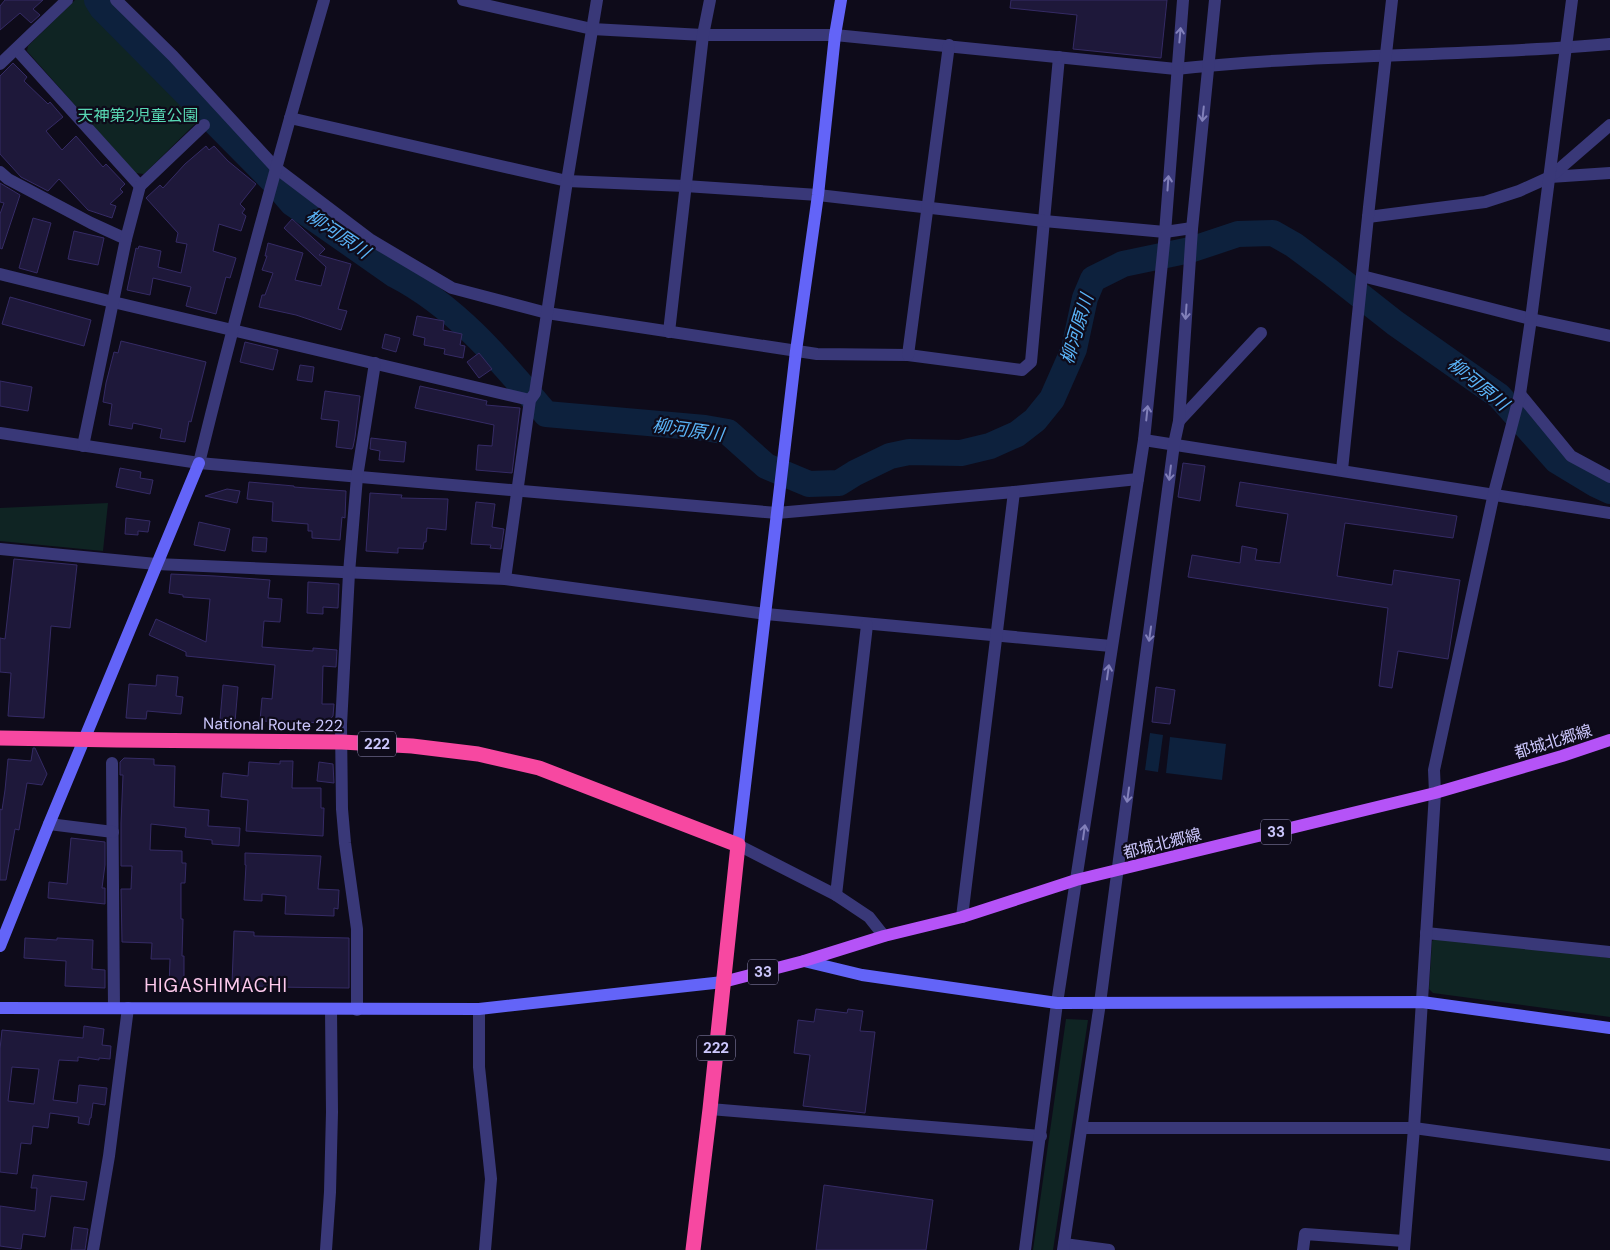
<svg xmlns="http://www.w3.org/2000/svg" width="1610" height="1250" font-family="'DM Sans','Noto Sans JP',sans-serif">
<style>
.green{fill:#0f2423}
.water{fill:#0d213d}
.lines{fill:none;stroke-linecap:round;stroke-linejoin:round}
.river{stroke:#0d213d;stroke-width:26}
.building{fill:#1e183a;stroke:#352b65;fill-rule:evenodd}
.street{stroke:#393878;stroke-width:12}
.secondary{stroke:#6364f8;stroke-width:12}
.primary{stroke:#b553f7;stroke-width:12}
.highway{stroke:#f748a1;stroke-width:15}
.oneway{stroke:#8280ba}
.labels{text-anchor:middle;stroke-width:4.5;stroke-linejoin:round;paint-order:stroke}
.shield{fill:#0e0b1a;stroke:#938fb9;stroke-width:1}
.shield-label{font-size:15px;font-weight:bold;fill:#ccc7fd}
.park-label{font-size:16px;fill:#58d8b4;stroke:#0e0b1a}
.street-label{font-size:16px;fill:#ccc7fd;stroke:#0e0b1a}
.water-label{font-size:18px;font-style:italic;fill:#5ab4f8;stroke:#0e0b1a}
.quarter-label{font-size:19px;letter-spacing:1px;fill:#fdc9ec;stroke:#0e0b1a}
</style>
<rect width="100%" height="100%" fill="#0e0b1a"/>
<g class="green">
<polygon points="75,0 85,0 199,120 144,174 135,173 27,51 28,46"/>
<polygon points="108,503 103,551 0,541 0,508"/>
<polygon points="1437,938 1610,958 1610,1017 1433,993 1429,989 1432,941"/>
<polygon points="1066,1019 1088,1020 1053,1250 1033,1250"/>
</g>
<g class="water">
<polygon points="1150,733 1163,735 1158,772 1145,770"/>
<polygon points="1170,737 1226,744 1222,780 1166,773"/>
</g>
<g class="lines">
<path class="river" d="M97,0L102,8L273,181L292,203L395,275C457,307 502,362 546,414L705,428L728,432L766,466L809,484L839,483L855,473L890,456L909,452L961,453L990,446L1017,434L1035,420L1052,399L1074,349L1085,298L1093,279L1123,264L1190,250L1238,234L1273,233L1294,245L1329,271L1395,323L1499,396L1557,461L1595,484L1610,491"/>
</g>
<g class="building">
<polygon points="5,0 43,0 33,9 40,15 31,23 20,13 0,30 0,6"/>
<polygon points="1011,0 1167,0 1161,58 1073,49 1077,15 1010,8"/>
<polygon points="13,63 27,77 24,81 48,104 50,102 63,117 46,131 62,150 76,136 103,167 106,164 125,184 120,189 123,192 110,204 116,206 112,218 88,210 59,179 48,191 21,177 0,154 0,76"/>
<polygon points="206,146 209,150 214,146 228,161 256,184 240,204 245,209 242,213 246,216 241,231 219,224 213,251 236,258 230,278 226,277 216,314 186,306 191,287 153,278 150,295 127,290 136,248 138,249 139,246 161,251 158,267 181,273 187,244 176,242 178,233 146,198 160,185 163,188 185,164"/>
<polygon points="0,183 20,195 2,249 0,248 0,214 4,203 0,202"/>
<polygon points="33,218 51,223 37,273 19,268"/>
<polygon points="292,219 325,249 319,255 351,264 338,309 347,311 341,330 296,315 259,307 262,295 265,295 273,273 262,270 267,256 265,256 268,243 303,253 295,280 321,286 326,267 284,228"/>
<polygon points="74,231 104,238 98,265 68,259"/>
<polygon points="10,297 91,320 84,346 2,324"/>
<polygon points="417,316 444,321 443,330 462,334 460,345 465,346 463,358 444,354 445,349 424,345 425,338 413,335"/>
<polygon points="385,334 400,338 396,352 382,348"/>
<polygon points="121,341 206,362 191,422 189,421 185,442 160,438 162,429 133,423 132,429 109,425 112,404 103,402 106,383 114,352 118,353"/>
<polygon points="245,342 278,350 273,370 240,362"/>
<polygon points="479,353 492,369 479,378 467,362"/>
<polygon points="300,365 314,367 312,382 297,380"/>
<polygon points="0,381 32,387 28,411 0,406"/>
<polygon points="420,386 487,401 486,405 520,408 512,473 476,470 478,445 492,446 494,425 415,408"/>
<polygon points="325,391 360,396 355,437 353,447 352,449 336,447 339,421 321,419"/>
<polygon points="371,438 406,442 404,462 379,460 380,451 370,449"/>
<polygon points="1183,463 1205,466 1200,501 1178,497"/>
<polygon points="120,468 141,472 140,478 153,480 150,494 116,487"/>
<polygon points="249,482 294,486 294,487 346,491 345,518 342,517 340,540 312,538 312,531 308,531 308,524 272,521 273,502 247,499"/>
<polygon points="1240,482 1457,516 1453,538 1345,523 1337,576 1392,585 1394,570 1460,580 1448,659 1398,651 1392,688 1379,686 1388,608 1188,577 1192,555 1240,563 1242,546 1257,549 1255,560 1280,563 1288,514 1236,506"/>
<polygon points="227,489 240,491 237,503 205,496"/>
<polygon points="370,493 402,495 401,498 448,499 446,530 427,528 426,542 424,542 423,549 398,548 398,553 366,551"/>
<polygon points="476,502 495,504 492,527 504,529 501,549 490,548 491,545 471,544"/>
<polygon points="126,518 150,521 148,532 138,531 138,535 125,534"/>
<polygon points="199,522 230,529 225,551 194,545"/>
<polygon points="253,537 267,538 266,552 252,551"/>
<polygon points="14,559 77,565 70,628 51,626 44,718 8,716 11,673 0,672 0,638 5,639"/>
<polygon points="171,574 215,576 270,580 268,598 282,599 280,622 264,621 262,647 313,651 313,648 337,650 336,667 323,666 322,704 334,704 333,716 327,723 260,721 262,698 272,699 275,665 186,656 186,652 149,635 156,619 206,642 210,599 183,597 183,595 169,593"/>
<polygon points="308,582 339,584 338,608 323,607 323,614 307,613"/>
<polygon points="157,675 178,677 176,696 183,697 181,714 147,711 146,719 126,718 129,684 156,686"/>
<polygon points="223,685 238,687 235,722 220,720"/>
<polygon points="1156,687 1175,690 1170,724 1152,722"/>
<polygon points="33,748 35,748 47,774 42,785 27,783 19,830 15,829 6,880 0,880 0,809 2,810 5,790 8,759 31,761"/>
<polygon points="124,758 154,759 154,765 175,766 174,807 209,810 208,826 240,828 239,846 212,844 212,840 185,837 186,828 151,824 150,850 182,851 182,863 186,863 185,883 181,883 181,919 183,919 182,956 184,956 184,988 169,987 170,959 151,959 152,943 122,942 121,889 131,889 132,866 121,866 121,823 123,775 120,775 120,762"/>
<polygon points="280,761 293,761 292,788 321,788 321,808 324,808 323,836 246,831 248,800 221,797 223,773 248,776 249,762 280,764"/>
<polygon points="319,762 333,764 334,783 317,781"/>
<polygon points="71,838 105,842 105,865 102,888 105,888 105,904 48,898 49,882 67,884"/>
<polygon points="245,853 321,856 318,889 339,890 338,909 334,908 334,916 285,914 286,896 262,894 262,901 244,900 246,865 245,865"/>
<polygon points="234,931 254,932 254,936 349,938 349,988 273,987 232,984"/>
<polygon points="25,938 57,940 57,938 93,940 92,969 105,970 105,988 65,986 66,961 24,958"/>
<polygon points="816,1009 847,1013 848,1009 863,1011 860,1031 875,1032 865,1113 803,1106 810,1055 794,1053 798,1020 814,1022"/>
<path d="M84,1026L104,1029L102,1045L111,1046L110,1059L99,1058V1060L78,1057V1061L59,1060L53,1100L77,1103L79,1085L107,1088L105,1105L93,1103L91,1118H90L89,1125L78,1123L79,1117L50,1113L48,1128L33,1126L31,1144L21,1143L17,1174L0,1172V1049L2,1030L83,1038ZM12,1067L39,1069L34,1104L8,1101Z"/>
<polygon points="33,1175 87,1182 84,1200 51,1196 45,1237 23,1234 21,1249 0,1246 0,1206 35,1211 37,1188 31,1188"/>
<polygon points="824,1185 933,1200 926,1250 816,1250"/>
<polygon points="74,1227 88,1229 85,1250 71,1250"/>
</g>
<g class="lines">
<g class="street">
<polyline points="116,0 173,56 276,168 371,240 452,288 547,313 817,354 908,355 1022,370 1031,362 1059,57"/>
<path d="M463,0L592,29L703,35H835L1176,69C1320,53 1466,57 1610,44"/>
<polyline points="17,50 140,186"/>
<polyline points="0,64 67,0"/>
<polyline points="290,118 567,181 685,186 818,195 1044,221 1165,232 1192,228"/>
<polyline points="0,172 8,179 91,223 126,239"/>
<polyline points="1550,177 1610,173"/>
<polyline points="1368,217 1485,202 1519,191 1550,177 1610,125"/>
<polyline points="0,274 113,302 530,400"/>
<polyline points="1362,276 1531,319 1610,336"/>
<polyline points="669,332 703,35 710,0"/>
<polyline points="908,355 949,45"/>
<polyline points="1520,394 1571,456 1610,477"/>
<polyline points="1179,421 1261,333"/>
<polyline points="0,433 199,463 777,513 1014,492 1138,479"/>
<polyline points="1144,440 1610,513"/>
<polyline points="83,446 126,239 140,186 204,125"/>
<path d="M199,463C237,308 279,154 324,0"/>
<polyline points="1342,470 1369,207 1392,0"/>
<polyline points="0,549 156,564 505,579 766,614 1111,646"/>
<polyline points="505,579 530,400 535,393 567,181 597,0"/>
<polyline points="112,763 114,1008"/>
<polyline points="49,824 113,832"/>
<polyline points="738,845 836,895 869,917 884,936"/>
<polyline points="836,895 867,625"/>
<polyline points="962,917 1014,492"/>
<polyline points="1426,933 1610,952"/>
<polyline points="479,1009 479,1067 491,1179 485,1250"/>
<polyline points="357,1010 357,929 345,843 342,809 341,725 349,573 357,477 375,363"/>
<polyline points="710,1109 1041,1136"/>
<polyline points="1082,1128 1414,1128 1610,1155"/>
<polyline points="1064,1244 1109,1250"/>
<polyline points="93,1250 109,1156 128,1008"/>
<polyline points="326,1250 330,1192 332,1112 331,1009"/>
<polyline points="1025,1250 1057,1003 1144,440 1165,233 1183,0"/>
<polyline points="1063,1250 1100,1003 1174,444 1179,421 1192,229 1215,0"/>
<polyline points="1303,1250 1305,1234 1404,1241"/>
<polyline points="1404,1250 1414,1128 1435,793 1434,770 1494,493 1520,394 1531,319 1572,0"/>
</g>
<g class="secondary">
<polyline points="738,845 796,351 818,195 835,35 841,0"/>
<polyline points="0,946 49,824 199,463"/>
<polyline points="804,961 862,975 1057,1003 1422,1002 1610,1028"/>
<polyline points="0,1008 479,1009 723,982"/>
</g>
<polyline class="primary" points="723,982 804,961 884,936 962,917 1076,880 1435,793 1562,756 1610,740"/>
<polyline class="highway" points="0,738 117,740 342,742 412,746 478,754 539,768 738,845 710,1109 693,1250"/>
</g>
<defs><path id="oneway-shaft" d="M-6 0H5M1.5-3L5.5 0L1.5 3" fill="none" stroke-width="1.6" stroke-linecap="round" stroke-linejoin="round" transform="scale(1.25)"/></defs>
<g class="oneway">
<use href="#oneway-shaft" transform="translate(1180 35) rotate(-85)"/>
<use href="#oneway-shaft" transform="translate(1203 114) rotate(96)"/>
<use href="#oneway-shaft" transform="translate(1168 183) rotate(-86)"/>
<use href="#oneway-shaft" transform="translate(1186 312) rotate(94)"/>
<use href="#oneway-shaft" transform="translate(1147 413) rotate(-84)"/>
<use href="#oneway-shaft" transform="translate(1170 473) rotate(97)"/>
<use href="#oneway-shaft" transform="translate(1150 634) rotate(98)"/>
<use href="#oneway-shaft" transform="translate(1108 672) rotate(-82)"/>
<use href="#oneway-shaft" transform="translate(1128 795) rotate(98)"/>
<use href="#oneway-shaft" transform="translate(1084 832) rotate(-82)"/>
</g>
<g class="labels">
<g class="shield">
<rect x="358" y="731.5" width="38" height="25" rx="4"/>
<rect x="1261" y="819.5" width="30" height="25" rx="4"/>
<rect x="748" y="959.5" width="30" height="25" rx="4"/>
<rect x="697" y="1035.5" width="38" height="25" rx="4"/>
</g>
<g class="shield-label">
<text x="377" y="749">222</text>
<text x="1276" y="837">33</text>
<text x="763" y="977">33</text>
<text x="716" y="1053">222</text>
</g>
<g class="park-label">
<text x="138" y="121">天神第2児童公園</text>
</g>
<g class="street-label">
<text transform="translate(273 724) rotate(1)" y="6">National Route 222</text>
<text transform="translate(1553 741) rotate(-17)" y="6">都城北郷線</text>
<text transform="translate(1162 843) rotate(-14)" y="6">都城北郷線</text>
</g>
<g class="water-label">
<text transform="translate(338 234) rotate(34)" y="6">柳河原川</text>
<text transform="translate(1077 329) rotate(-73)" y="6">柳河原川</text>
<text transform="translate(1478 384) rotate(39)" y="6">柳河原川</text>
<text transform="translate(688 430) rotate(8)" y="6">柳河原川</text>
</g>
<g class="quarter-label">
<text x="216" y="992">HIGASHIMACHI</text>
</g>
</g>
</svg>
